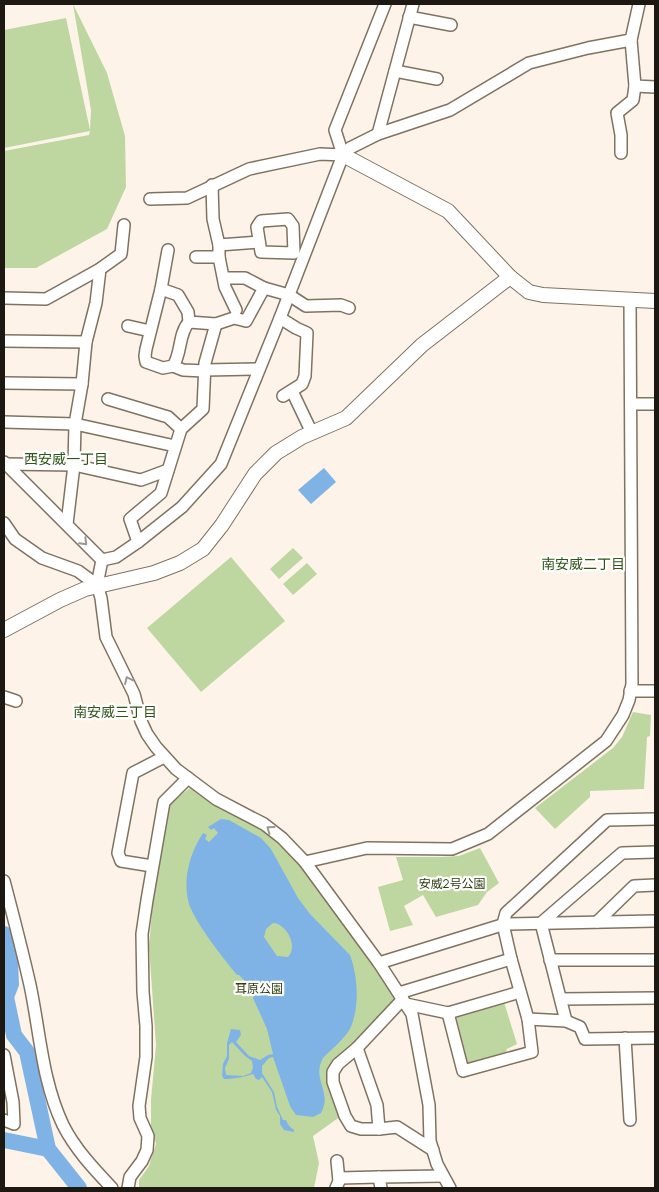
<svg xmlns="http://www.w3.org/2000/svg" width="659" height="1192" font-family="Manrope,'Noto Sans JP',sans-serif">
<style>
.green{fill:#bed7a0}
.water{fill:#80b3e5;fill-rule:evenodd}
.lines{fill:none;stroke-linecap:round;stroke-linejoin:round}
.river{stroke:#80b3e5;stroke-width:16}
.minor-casing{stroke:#807261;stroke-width:14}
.tertiary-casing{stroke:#807261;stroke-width:16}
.minor{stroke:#fff;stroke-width:11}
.tertiary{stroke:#fff;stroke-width:14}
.oneway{stroke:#999794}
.labels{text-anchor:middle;stroke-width:4.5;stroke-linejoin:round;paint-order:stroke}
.park-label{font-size:12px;fill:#2c3e10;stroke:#fff}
.neighbourhood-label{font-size:14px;fill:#2f5517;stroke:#fff}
</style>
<rect width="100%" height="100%" fill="#fdf3e8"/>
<g class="green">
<polygon points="73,4 107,73 125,136 126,187 107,229 36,268 4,268 4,151 89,135 90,131 4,148 4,30 66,18 90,130 91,110"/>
<polygon points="293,548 303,558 279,579 270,569"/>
<polygon points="231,557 285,621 201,692 147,628"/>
<polygon points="307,563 317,574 293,595 283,584"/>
<polygon points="633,712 651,715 650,736 647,737 644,789 590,791 590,797 555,829 535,808 613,748 622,737"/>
<polygon points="191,787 275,836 289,850 391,989 394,996 394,1005 335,1064 341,1116 313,1136 319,1163 314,1188 139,1188 139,1180 149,1166 156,1144 151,1126 151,1100 156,1045 149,946 156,868 166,807"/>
<polygon points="480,848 499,883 487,892 478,905 436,917 423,895 404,906 413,925 390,931 378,887 403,880 396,857 442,857 459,856"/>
<polygon points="503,999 517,1044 507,1049 505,1055 467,1064 456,1015"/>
</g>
<g class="water">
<polygon points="324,468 336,482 311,504 298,490"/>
<path d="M221,819L229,820L261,838L271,849L298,898L310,914L350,955C358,977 360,1007 350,1029C345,1038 331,1050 323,1058C311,1080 333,1091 321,1113L313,1117L296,1115L290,1106L273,1057L269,1058L262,1066V1073L274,1092L277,1107L283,1120H286L289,1126L294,1130V1132L284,1130L280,1124V1116L276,1110L272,1092L262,1077L259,1080L256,1079L253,1074C245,1077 232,1079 224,1079L222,1076L223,1064L227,1056V1043L231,1029L240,1030L241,1035L236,1042L249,1056L260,1060L268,1055L273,1054L267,1029L253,998L252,989L239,975H237C223,958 196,924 189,904C182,879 190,853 203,833L207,835L205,839L209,842L218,833L214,828L211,830L208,827ZM273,923C285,923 299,945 288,957L277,956L264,937L266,929ZM232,1042L245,1056L252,1061L253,1067L251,1073L243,1076L226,1075L225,1068L229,1059V1045Z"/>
</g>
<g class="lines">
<g class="river">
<polyline points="4,934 10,962 11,984 6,997 14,1035 27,1052 48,1149 79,1188"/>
<polyline points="4,1140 48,1149"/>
</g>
<g class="minor-casing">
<g id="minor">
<polyline points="409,17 451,25"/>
<polyline points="631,40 635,86 655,87"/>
<polyline points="395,71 437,79"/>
<polyline points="378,134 413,4"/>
<polyline points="621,153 621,135 617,113 633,100 635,86"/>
<polyline points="343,155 335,130 385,4"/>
<polyline points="212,185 213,219 219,245 219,257 225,287 236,310"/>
<polyline points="150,199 187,198 249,169 320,154 343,155"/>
<polygon points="288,219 293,226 294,253 261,252 257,227 261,221"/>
<polyline points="219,245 259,242"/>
<path d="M168,250L161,289L146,349L145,356L146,362L163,368L173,366C182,353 178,334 189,322"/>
<polyline points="196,257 219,257"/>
<polyline points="224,278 245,278 264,288 289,295 306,306 341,305 349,308"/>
<polyline points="161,289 178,295 188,312 189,322 216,324 234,318 246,321 264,288"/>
<polyline points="4,298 46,299 100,269 121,254 124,225"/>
<polyline points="280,318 296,328 307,333 305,376 302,384 283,396"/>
<polyline points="128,326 150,331"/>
<polyline points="4,341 86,342"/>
<polyline points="173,366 183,370 205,371"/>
<polyline points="205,370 259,369"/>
<polyline points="4,383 82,384"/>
<polyline points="292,391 312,433"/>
<polyline points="108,399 168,417 181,429"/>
<polyline points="631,404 655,404"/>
<polyline points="4,422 75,424 175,446"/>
<polyline points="4,462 102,560"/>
<polyline points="6,464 74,465 141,480 168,470"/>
<polyline points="4,523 15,539 42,558 78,571 97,585 101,598 106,637 134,694 141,721 147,734 156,747 176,769 216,799 264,824 282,838 305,862 379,963 412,1014 429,1105 430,1141 437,1164 450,1188"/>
<polyline points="67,524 74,465 75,424 82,384 86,342 96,303 100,269"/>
<polyline points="138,542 130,519 161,493 181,429 203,409 205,363 216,324"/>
<polyline points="102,560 116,557 138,542 182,507 221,464 280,318 343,155 350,148 378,134 450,110 529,63 588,48 631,40 639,4"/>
<polyline points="97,585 102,560"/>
<polyline points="630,691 655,691"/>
<polyline points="4,697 16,701"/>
<polyline points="305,862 367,848 452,849 488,834 606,741 623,715 629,700 632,684 630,300"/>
<polyline points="152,866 121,861 118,853 133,773 164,757"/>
<path d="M4,881C13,915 22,950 30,985C40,1032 42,1081 63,1125C75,1149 94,1169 112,1188"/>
<polyline points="597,922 634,886 655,885"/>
<polyline points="550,960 655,960"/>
<polyline points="379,963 505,924 655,921"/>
<polyline points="399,993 511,959"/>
<polyline points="561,999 655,998"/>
<polyline points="406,1004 448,1013 520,992"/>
<polyline points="448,1013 463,1071 532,1052 528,1019 511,959 503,924 506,913 607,820 655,819"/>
<polyline points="528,1019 566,1021 580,1027 585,1039 655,1038"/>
<polyline points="566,1021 541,923 622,853 655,852"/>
<polyline points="625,1038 630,1120"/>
<polyline points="357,1048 377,1105 379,1129 397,1127 433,1150"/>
<polyline points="4,1055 13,1102 14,1124 4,1120"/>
<polyline points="379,1129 361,1129 351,1126 345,1116 333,1082 333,1072 338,1064 357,1048 403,999"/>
<polyline points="339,1178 379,1177"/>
<polyline points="128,1188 130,1177 142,1161 147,1150 148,1136 140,1118 139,1106 146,1057 146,1026 143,992 142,934 147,900 164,802 188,778"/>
<polyline points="336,1188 339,1181 337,1161"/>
<polyline points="381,1188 379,1177 443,1176"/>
</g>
</g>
<g class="tertiary-casing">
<g id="tertiary">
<polyline points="343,155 448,211 510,277 529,292 543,295 655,301"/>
<polyline points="4,630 60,600 85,589 154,573 180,563 203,549 222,525 255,474 276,453 302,437 346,418 422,345 510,277"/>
</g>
</g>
<use href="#minor" class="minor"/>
<use href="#tertiary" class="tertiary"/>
</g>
<defs><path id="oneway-chevron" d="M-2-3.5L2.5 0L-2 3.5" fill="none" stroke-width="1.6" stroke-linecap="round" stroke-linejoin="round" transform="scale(1.25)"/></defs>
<g class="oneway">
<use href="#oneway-chevron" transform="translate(84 542) rotate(45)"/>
<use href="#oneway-chevron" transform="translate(128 680) rotate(-115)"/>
<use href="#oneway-chevron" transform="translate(270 829) rotate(-144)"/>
</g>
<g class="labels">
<g class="park-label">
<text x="452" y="888">安威2号公園</text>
<text x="259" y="993">耳原公園</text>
</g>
<g class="neighbourhood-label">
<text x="66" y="464">西安威一丁目</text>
<text x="583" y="569">南安威二丁目</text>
<text x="115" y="717">南安威三丁目</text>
</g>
</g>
<rect width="659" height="1192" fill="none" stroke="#1d1811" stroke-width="10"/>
</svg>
